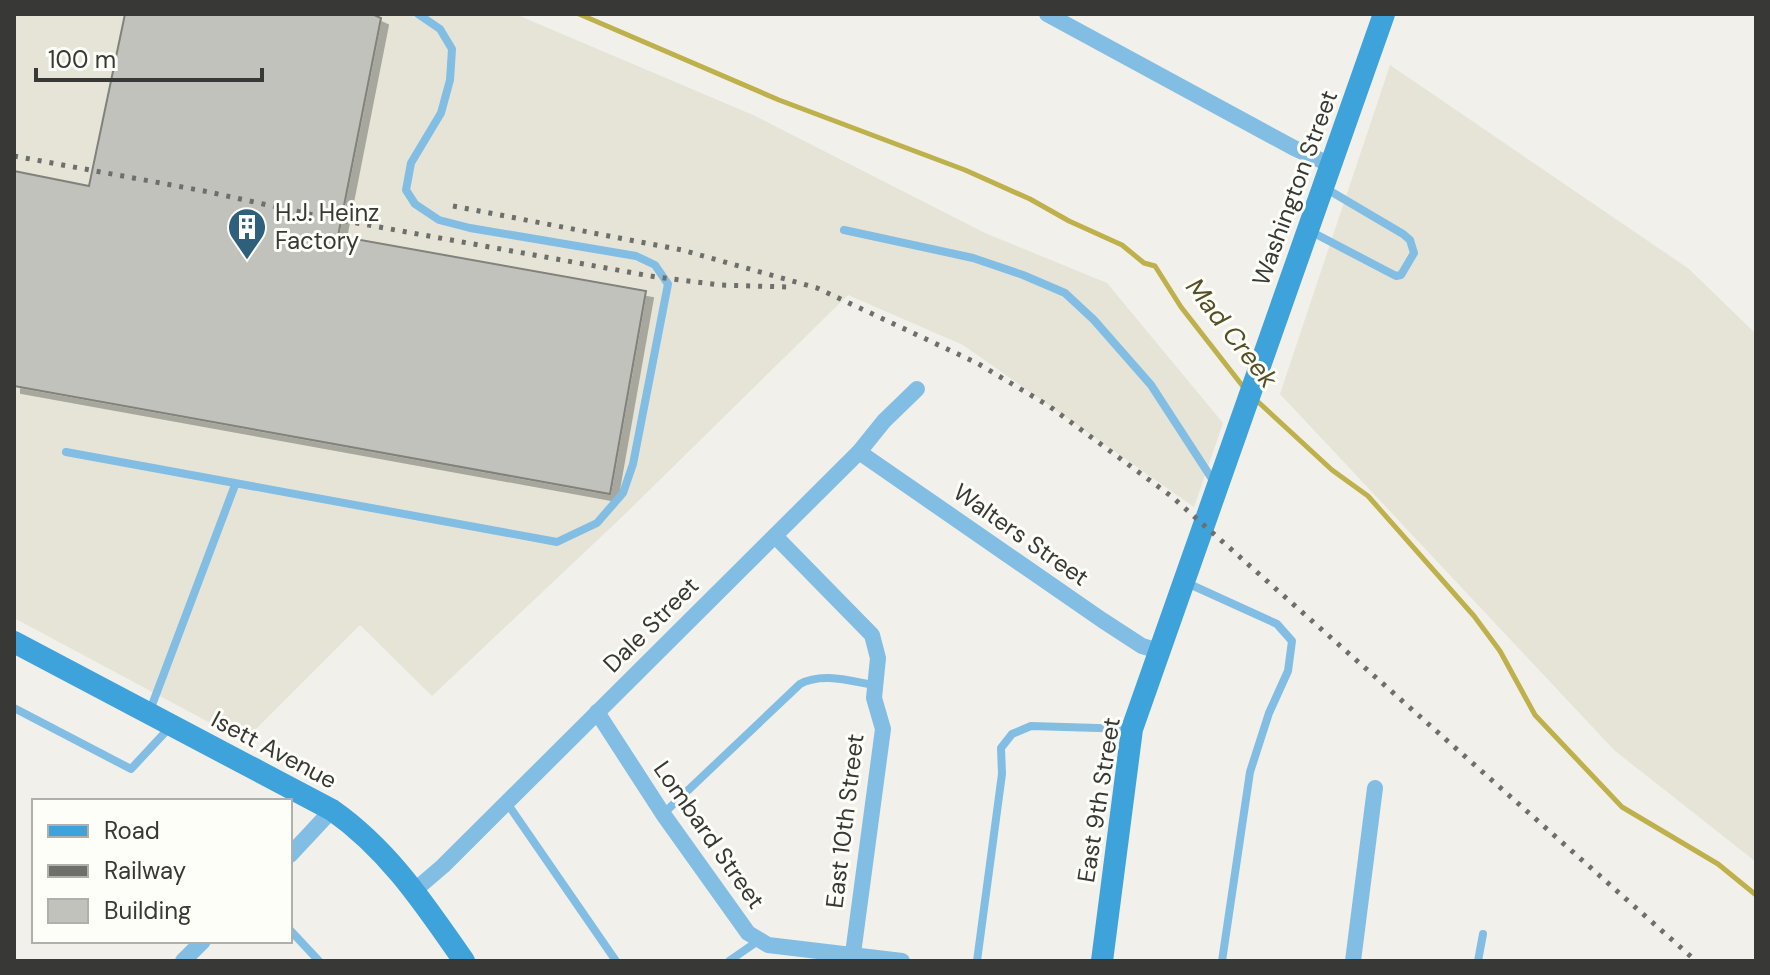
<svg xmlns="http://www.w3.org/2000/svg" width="1770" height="975" font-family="'DM Sans',sans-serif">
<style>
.built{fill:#e5e4d7}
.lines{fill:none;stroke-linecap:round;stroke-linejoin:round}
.stream{stroke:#beb04a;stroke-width:5}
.building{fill:#c2c2bd;stroke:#82827d;stroke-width:2;filter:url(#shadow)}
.lane{stroke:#82bde4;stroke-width:8}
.street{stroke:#82bde4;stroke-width:16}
.secondary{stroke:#3ea2db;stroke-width:22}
.rail{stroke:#6e6e6b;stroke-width:5;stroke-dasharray:4 8;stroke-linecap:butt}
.labels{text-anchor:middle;stroke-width:6;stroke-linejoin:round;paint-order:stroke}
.street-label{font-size:24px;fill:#383836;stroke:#fefef9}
.poi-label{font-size:24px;fill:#383836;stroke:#fefef9;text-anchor:start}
.water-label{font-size:26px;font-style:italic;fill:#554f25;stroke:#fefef9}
</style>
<defs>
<filter id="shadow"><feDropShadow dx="7" dy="7" stdDeviation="0" flood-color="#0004"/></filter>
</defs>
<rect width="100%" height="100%" fill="#f1f0eb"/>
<g class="built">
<polygon points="14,14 515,14 753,115 985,233 1107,283 1223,423 1194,507 963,345 848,295 623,516 432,696 360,625 244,741 14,618"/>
<polygon points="1390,65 1689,269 1756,334 1756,862 1614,750 1280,394"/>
</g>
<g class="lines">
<g class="stream">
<polyline points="579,14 779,100 965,170 1030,199 1069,221 1122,245 1144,263 1155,266 1181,307 1245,389"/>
<polyline points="1255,399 1332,470 1368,496 1474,616 1500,651 1535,715 1622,807 1718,864 1756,895"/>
</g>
</g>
<polygon class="building" points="125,14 372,14 381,18 338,236 646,291 610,494 14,386 14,171 89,186"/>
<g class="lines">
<g class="lane">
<polyline points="844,230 973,258 1023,275 1065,293 1094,320 1151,385 1216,485"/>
<polyline points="1308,230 1396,276 1401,275 1414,253 1410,240 1403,234 1325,188"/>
<polyline points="66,452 557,542 597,523 623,493 633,464 668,284 655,265 636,256 470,228 439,220 415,204 406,190 411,163 441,113 450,80 452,49 440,29 418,14"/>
<polyline points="1187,583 1277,624 1292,641 1288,671 1269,713 1250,772 1222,961"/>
<polyline points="14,708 131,769 171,726"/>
<polyline points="149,713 235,485"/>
<polyline points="507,803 616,961"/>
<path d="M663,814L800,684C822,672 850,681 874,685"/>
<polyline points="290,930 319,961"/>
<polyline points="729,961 758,941"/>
<polyline points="977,961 1002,774 1001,748 1012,734 1031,726 1131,729"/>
<polyline points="1478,961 1483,934"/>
</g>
<g class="street">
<polyline points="1047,14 1294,148 1331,165"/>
<polyline points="859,452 1102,620 1142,646 1159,651"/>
<polyline points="775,536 872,635 878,658 874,698 883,729 852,961"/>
<polyline points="597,712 663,814 748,933 768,945 902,961"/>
<polyline points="290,855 332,810"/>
<polyline points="415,890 443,866 859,452 884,421 917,389"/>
<polyline points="183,961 203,941"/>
<polyline points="1353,961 1375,788"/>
</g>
<g class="secondary">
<path d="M14,642L332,810C389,850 425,905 464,961"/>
<polyline points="1102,961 1132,729 1384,14"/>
</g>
<g class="rail">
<polyline points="14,156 204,191 318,216 656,277 720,285 787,287"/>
<polyline points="453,206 682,250 817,288 977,363 1049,406 1171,496 1696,961"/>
</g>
</g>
<defs>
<g id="building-pin" transform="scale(2)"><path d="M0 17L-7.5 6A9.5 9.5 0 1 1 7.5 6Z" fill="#2e5f7d" stroke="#fefef9"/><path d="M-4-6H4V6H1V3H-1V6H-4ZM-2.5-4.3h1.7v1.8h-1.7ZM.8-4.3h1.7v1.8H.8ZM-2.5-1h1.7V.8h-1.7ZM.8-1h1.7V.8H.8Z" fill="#fff"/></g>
</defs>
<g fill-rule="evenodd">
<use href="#building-pin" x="247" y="227"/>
</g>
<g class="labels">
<g class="street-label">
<text transform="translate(1295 188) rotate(-70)" y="8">Washington Street</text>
<text transform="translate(1021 535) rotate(35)" y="8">Walters Street</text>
<text transform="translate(651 625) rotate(-45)" y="8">Dale Street</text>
<text transform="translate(274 750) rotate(28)" y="8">Isett Avenue</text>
<text transform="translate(1099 800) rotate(-81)" y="8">East 9th Street</text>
<text transform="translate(845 821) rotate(-83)" y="8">East 10th Street</text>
<text transform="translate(709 835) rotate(55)" y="8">Lombard Street</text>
</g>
<g class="poi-label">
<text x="275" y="221">H.J. Heinz<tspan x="275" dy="28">Factory</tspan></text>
</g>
<g class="water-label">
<text transform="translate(1232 333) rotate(52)" y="9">Mad Creek</text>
</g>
</g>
<rect width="1770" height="975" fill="none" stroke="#383836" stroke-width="32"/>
<rect x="32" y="799" width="260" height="144" fill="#fefef9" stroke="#afafab" stroke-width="2"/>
<rect x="48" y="825" width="40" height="12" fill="#3ea2db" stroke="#afafab" stroke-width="2"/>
<text x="104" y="839" font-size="24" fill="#383836">Road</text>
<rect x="48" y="865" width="40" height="12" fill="#6e6e6b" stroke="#afafab" stroke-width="2"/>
<text x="104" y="879" font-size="24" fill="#383836">Railway</text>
<rect x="48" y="899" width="40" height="24" fill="#c2c2bd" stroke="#afafab" stroke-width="2"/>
<text x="104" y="919" font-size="24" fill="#383836">Building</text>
<path d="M36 68v12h226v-12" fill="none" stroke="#383836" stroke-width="4"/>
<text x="48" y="68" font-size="24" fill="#383836" stroke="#fefef9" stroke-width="6" paint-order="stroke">100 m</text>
</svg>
